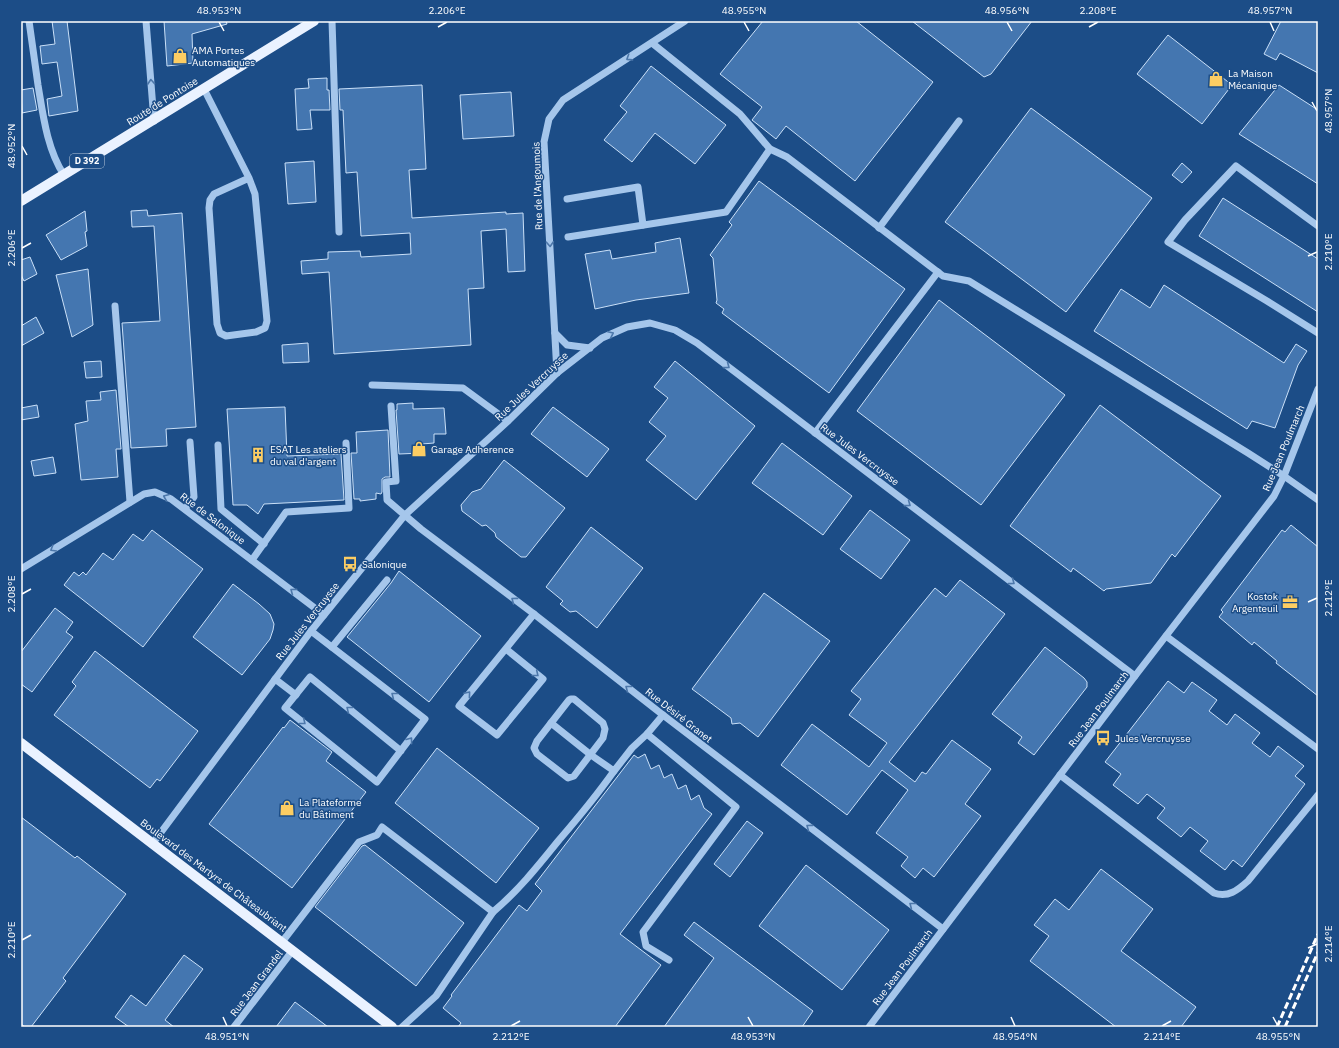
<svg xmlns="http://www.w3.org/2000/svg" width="1339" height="1048" font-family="'IBM Plex Sans',sans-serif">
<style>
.building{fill:#4476b0;stroke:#cae0f8}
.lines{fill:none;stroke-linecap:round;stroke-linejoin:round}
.minor{stroke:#a5c6eb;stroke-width:7}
.major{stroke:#eaf2ff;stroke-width:10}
.rail{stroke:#fff;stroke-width:3;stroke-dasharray:7 3;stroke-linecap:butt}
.oneway{stroke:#4c77aa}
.ticks{fill:none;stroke:#fff;stroke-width:1.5}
.labels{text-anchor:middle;stroke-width:3;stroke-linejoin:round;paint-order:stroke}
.shield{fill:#1c4d87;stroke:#bbcadb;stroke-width:1}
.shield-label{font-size:9px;font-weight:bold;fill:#fff}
.poi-label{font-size:10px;fill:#fff;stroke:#1c4d87;text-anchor:start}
.street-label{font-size:10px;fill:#fff;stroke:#1c4d87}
.neatline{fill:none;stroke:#fff;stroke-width:1.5}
.ticks-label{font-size:10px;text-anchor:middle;fill:#fff}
</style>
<rect width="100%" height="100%" fill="#1c4d87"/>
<g class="building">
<polygon points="52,21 67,21 78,111 49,116 47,99 62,96 57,62 42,64 40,46 55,44"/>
<polygon points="164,21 226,21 227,24 192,34 193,63 167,66"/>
<polygon points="763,21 856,21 933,82 855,181 786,126 776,139 752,120 762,107 720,74"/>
<polygon points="912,21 1032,21 991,74 984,77"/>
<polygon points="1281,21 1318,21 1318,73 1280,53 1276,60 1264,54"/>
<polygon points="1168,35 1232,85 1202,124 1137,74"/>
<polygon points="651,66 726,125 695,164 655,133 632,162 604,140 627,112 620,106"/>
<polygon points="327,78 327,90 329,90 330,110 310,110 312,129 297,130 295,89 309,88 308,79"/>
<polygon points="422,85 426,169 409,170 412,218 506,212 506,214 523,213 525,271 508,272 506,229 481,231 484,288 468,289 471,345 334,354 329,272 302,274 301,261 328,259 328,252 360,251 361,257 411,254 410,233 361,236 357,172 346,173 343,110 340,110 339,89"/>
<polygon points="1279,85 1318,110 1318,184 1239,134"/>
<polygon points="33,88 37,110 22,113 21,90"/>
<polygon points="511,92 514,136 463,139 460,95"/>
<polygon points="1031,108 1152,198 1066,312 945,222"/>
<polygon points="314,161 316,202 288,204 285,163"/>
<polygon points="1182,163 1192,172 1182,183 1172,175"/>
<polygon points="759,181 905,289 829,393 722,313 724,309 716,303 717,300 713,258 710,255 732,225 729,222"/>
<polygon points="1223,198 1318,259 1318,312 1199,236"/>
<polygon points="147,210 148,216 182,213 196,427 166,429 167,446 131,448 122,323 160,321 154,226 132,227 131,211"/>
<polygon points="85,211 87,231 85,232 87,246 61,260 46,235"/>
<polygon points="680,238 689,293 636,300 595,309 585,254 610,250 612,259 656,252 655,243"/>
<polygon points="30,257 37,274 24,281 21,275 21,260"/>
<polygon points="88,269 93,325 72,337 56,275"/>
<polygon points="1164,285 1284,363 1296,344 1307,351 1298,365 1275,428 1252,421 1247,429 1094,331 1121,289 1150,308"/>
<polygon points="939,300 1065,395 981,505 857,411"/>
<polygon points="36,317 44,333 21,346 21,326"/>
<polygon points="308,343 309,362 283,363 282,345"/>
<polygon points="101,361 102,377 86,378 84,362"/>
<polygon points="675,361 755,426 696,500 646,460 666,436 649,422 668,398 654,387"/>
<polygon points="116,390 121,449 116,449 118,477 81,480 75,424 88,421 86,401 101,400 100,392"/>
<polygon points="413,403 413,409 444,408 446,434 434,434 434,443 422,444 423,453 399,454 396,410 397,410 397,404"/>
<polygon points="37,405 39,417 21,420 21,408"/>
<polygon points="1100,405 1221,496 1175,557 1172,554 1151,583 1106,589 1104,591 1073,568 1071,572 1010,526"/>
<polygon points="285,407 287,456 341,454 344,500 264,504 258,514 247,505 233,505 227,409"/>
<polygon points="553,407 609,449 587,477 531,434"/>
<polygon points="388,430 390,477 385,477 382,479 382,492 381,494 376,493 376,499 360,501 360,499 354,499 351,453 357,453 356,432"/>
<polygon points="782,443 852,496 823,535 752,483"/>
<polygon points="53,457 56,473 34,476 31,461"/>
<polygon points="504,460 565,508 526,557 521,557 496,537 495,533 486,525 482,526 462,511 461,505 472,492 481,489"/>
<polygon points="870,510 910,540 881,579 840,549"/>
<polygon points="1291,525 1318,547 1318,696 1276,663 1277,661 1254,642 1252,645 1219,617 1223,612 1221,610 1282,530 1285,532"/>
<polygon points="591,527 643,568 597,628 576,611 570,612 560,604 563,601 546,587"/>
<polygon points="152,530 203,569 143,647 64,585 74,572 79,576 83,572 86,575 103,553 113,560 133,534 143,541"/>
<polygon points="399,571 481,636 429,702 347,637 391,583"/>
<polygon points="960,580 1005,614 889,762 915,782 922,772 926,774 952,740 991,769 965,804 981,816 934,877 923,868 915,878 901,866 908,857 876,833 908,790 882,770 847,815 781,765 812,724 869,767 887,743 849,715 861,699 851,691 935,588 946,597"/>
<polygon points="233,584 259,604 270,614 274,624 273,630 270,639 242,675 193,637"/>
<polygon points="764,593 830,641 758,737 740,723 732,724 731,718 692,689"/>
<polygon points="55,608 73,622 66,632 73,637 32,692 21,684 21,652"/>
<polygon points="1045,647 1084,678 1087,682 1087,687 1034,755 1018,743 1022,737 992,714"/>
<polygon points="95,651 198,731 160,781 157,779 150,788 54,715 76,686 72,682"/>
<polygon points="1168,681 1184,693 1192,682 1217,700 1209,711 1227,725 1235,714 1260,733 1252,743 1270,757 1278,746 1304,766 1295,776 1305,784 1242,867 1233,860 1225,870 1200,851 1208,841 1190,827 1181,837 1157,818 1165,808 1147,794 1138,804 1113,785 1121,774 1105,762"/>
<polygon points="290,720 332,752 326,761 366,792 292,888 209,824 283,727 284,728"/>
<polygon points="437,748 539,828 496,883 395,803"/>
<polygon points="645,754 651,769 659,765 664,778 672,774 678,789 686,785 691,800 699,795 704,808 712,814 620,934 661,965 615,1027 458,1027 461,1023 443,1008 452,996 451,995 519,905 527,911 542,891 535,884 634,755 638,758"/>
<polygon points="21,817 75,858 77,856 126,894 63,978 66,981 31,1027 25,1027 21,1024"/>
<polygon points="747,821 763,833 730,877 714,864"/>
<polygon points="365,845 464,923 416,986 315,907 362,846"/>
<polygon points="806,865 889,930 842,990 759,926"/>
<polygon points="1101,869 1153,909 1121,951 1196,1007 1181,1027 1116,1027 1030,961 1049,936 1034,925 1055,899 1069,910"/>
<polygon points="694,922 813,1011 802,1027 664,1027 714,958 684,935"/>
<polygon points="184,955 203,969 165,1020 174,1027 129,1027 115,1017 131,995 146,1006"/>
<polygon points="295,1002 328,1027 276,1027"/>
</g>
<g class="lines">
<g class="minor">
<path d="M29,21C32,42 35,63 38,85C43,115 47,149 64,175"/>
<polyline points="146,21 154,121"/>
<polyline points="332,21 339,232"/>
<polyline points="652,43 740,114 770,149 787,157 943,276 969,281 1248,453 1284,476 1318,500"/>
<polyline points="204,89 249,178 255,194 267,321 265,328 256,332 226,336 220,333 217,324 209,208 210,200 214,194 249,178"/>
<polyline points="567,199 638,187 643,225"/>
<polyline points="1318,226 1236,166 1185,220 1168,242 1267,301 1318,333"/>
<polyline points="879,228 959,121"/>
<polyline points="568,237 726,212 770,149"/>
<polyline points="115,306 130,502"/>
<polyline points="555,333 567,345 590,348"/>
<polyline points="557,373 544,142 549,119 563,100 685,21"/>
<polyline points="372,385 463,388 508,421"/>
<polyline points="391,406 396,481 386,482 387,500 421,529 534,614 663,715 943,929"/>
<polyline points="815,433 938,272"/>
<polyline points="218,445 221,509 264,544"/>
<polyline points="185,509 194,497 190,442"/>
<polyline points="252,560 286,512 349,508 346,443"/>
<polyline points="21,569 144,494 155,492 171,499 324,615"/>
<polyline points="311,631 425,719 377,782 285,708 310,677 401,751"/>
<polyline points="1166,636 1318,749"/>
<polyline points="332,647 387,580"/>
<polyline points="506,649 543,679 497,735 459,706 534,614"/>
<polyline points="275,679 296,695"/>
<polygon points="571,699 574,699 603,723 605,729 603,738 574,776 568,778 537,754 534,748 537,741 569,700"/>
<polyline points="551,723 591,755 614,771 632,748 647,734 663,715"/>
<polyline points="647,734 736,807 643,932 646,946 669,960"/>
<path d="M1060,775L1214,893C1228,898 1238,890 1248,881L1318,795"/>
<polyline points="153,843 311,631 405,515 508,421 557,373 602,338 627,327 650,323 675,330 697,343 1135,676"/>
<path d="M493,912C518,891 538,866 559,840C578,818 597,795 614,771"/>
<polyline points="282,942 359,842 377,835 382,827 493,912 436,996 402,1027"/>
<polyline points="234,1027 293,950"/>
<polyline points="869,1027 1135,676 1274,496 1284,476 1318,389"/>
</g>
<g class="major">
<polyline points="21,201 314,21"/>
<polyline points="21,743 392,1027"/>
</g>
<g class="rail">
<polyline points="1277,1027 1318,934"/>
<polyline points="1285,1027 1318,952"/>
</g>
</g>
<defs><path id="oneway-chevron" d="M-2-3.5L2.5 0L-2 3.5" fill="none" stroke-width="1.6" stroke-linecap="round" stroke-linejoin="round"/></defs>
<g class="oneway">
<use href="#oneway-chevron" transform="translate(629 58) rotate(147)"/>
<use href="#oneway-chevron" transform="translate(151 82) rotate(-94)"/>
<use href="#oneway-chevron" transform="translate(550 244) rotate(87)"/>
<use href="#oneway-chevron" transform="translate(611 334) rotate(-25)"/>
<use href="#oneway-chevron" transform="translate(727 366) rotate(37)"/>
<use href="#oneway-chevron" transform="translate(166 497) rotate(-157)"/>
<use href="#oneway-chevron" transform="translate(908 504) rotate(37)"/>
<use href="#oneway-chevron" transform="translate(53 549) rotate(149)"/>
<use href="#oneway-chevron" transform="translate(1012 582) rotate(37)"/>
<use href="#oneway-chevron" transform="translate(293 591) rotate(-143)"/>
<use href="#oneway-chevron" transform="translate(514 600) rotate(-143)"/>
<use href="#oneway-chevron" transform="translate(536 674) rotate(39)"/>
<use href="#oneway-chevron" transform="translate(628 688) rotate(-142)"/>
<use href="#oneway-chevron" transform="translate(468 694) rotate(-50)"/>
<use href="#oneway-chevron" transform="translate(394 695) rotate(-142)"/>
<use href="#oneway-chevron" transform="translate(349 709) rotate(-141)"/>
<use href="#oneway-chevron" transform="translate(303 722) rotate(39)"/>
<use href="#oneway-chevron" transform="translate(410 740) rotate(-53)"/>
<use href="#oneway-chevron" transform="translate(809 827) rotate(-143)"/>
<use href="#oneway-chevron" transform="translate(912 905) rotate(-142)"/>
</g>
<path class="ticks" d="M219,22L224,31M744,22L749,31M1007,22L1012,31M1270,22L1274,31M438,27L447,22M1089,27L1098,22M1312,102L1317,111M22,146L27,155M22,248L31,243M1308,256L1317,252M22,594L31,589M1308,602L1317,598M22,940L31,935M1308,948L1317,944M223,1017L227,1026M748,1017L753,1026M1011,1017L1015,1026M1273,1017L1278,1026M511,1026L520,1021M1162,1026L1171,1021"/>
<defs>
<g id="shop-bare" transform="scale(1.2)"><path d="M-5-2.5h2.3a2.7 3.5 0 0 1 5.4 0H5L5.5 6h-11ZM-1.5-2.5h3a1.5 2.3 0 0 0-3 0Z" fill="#fccd63" stroke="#1c4d87" stroke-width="2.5" paint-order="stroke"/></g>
<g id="building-bare" transform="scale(1.2)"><path d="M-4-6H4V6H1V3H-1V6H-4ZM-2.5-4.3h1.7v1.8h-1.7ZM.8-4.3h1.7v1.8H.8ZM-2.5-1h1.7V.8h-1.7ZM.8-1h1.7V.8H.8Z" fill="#fccd63" stroke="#1c4d87" stroke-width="2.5" paint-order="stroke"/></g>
<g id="bus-bare" transform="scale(1.2)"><path d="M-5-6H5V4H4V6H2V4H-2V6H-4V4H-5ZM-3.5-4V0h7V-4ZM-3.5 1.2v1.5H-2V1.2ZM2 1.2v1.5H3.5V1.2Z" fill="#fccd63" stroke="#1c4d87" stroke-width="2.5" paint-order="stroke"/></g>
<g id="office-bare" transform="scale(1.2)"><path d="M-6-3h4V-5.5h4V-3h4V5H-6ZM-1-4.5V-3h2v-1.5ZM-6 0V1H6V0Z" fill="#fccd63" stroke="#1c4d87" stroke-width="2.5" paint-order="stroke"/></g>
</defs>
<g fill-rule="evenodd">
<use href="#shop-bare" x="180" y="56"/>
<use href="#shop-bare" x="1216" y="79"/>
<use href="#shop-bare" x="419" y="449"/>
<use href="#building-bare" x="258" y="455"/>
<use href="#bus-bare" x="350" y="564"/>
<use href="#office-bare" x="1290" y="602"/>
<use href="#bus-bare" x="1103" y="738"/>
<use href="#shop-bare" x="287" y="808"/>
</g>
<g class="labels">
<rect class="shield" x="70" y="154" width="34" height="14" rx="3"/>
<g class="shield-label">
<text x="87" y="164">D 392</text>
</g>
<g class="poi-label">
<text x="192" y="54">AMA Portes<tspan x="192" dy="12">Automatiques</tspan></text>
<text x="1228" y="77">La Maison<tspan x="1228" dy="12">Mécanique</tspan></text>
<text x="270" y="453">ESAT Les ateliers<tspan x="270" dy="12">du val d'argent</tspan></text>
<text x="431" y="453">Garage Adherence</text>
<text x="362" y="568">Salonique</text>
<text x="1278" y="600" text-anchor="end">Kostok<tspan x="1278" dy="12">Argenteuil</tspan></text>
<text x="1115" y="742">Jules Vercruysse</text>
<text x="299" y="806">La Plateforme<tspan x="299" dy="12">du Bâtiment</tspan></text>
</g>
<g class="street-label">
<text transform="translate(162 101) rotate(-32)" y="4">Route de Pontoise</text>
<text transform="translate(537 186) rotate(-92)" y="4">Rue de l'Angoumois</text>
<text transform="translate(531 386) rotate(-43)" y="4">Rue Jules Vercruysse</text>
<text transform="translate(1283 448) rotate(-67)" y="4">Rue Jean Poulmarch</text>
<text transform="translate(860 454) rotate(37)" y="4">Rue Jules Vercruysse</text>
<text transform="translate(213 518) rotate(37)" y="4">Rue de Salonique</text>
<text transform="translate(307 621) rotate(-52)" y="4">Rue Jules Vercruysse</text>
<text transform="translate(1098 709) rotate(-53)" y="4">Rue Jean Poulmarch</text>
<text transform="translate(679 715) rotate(38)" y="4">Rue Désiré Granet</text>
<text transform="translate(214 875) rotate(37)" y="4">Boulevard des Martyrs de Châteaubriant</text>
<text transform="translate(902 967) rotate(-53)" y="4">Rue Jean Poulmarch</text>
<text transform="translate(256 983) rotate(-53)" y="4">Rue Jean Grandel</text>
</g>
</g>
<rect width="1339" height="1048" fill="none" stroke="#1c4d87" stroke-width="44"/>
<rect x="22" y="22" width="1295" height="1004" class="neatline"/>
<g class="ticks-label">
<text x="219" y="14">48.953°N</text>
<text x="447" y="14">2.206°E</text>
<text x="744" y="14">48.955°N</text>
<text x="1007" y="14">48.956°N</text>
<text x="1098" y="14">2.208°E</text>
<text x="1270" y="14">48.957°N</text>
<text transform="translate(1328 111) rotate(-90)" y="4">48.957°N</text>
<text transform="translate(11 146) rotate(-90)" y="4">48.952°N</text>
<text transform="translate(11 248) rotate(-90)" y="4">2.206°E</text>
<text transform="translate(1328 252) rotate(-90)" y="4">2.210°E</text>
<text transform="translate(11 594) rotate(-90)" y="4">2.208°E</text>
<text transform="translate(1328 598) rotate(-90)" y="4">2.212°E</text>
<text transform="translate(11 940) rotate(-90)" y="4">2.210°E</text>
<text transform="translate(1328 944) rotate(-90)" y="4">2.214°E</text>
<text x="227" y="1040">48.951°N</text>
<text x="511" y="1040">2.212°E</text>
<text x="753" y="1040">48.953°N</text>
<text x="1015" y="1040">48.954°N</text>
<text x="1162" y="1040">2.214°E</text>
<text x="1278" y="1040">48.955°N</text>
</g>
</svg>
